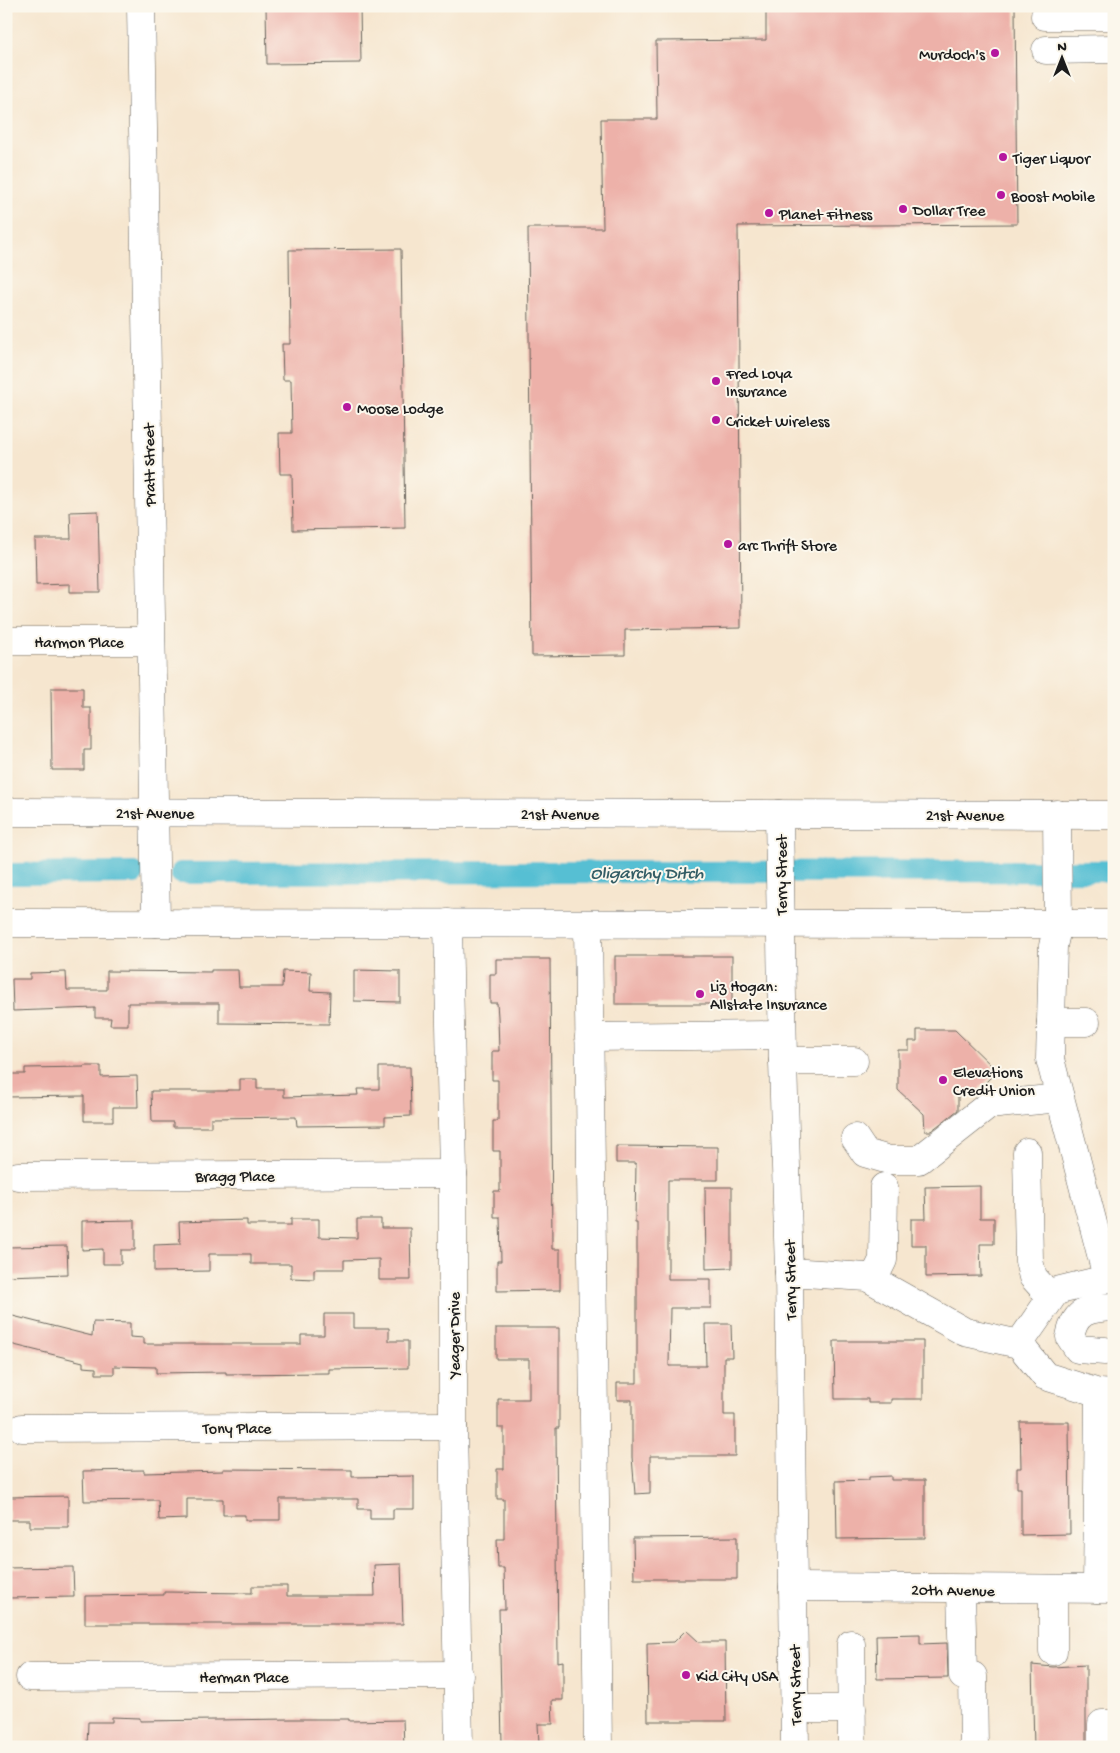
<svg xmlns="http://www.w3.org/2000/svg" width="1120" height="1753" font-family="'Gochi Hand',sans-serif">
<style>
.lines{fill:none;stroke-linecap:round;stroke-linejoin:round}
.canal{stroke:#56bfd3;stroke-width:22}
.building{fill:#edb1a9}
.minor-casing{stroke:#68635b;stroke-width:29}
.minor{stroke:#fff;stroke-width:28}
.poi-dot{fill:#b5179e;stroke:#fbf7ec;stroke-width:2}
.labels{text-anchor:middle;stroke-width:4;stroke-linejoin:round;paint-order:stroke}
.poi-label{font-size:16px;fill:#1c1c1c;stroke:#fbf7ec;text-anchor:start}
.street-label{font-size:16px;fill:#1c1c1c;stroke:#fbf7ec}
.water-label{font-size:18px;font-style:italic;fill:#335d65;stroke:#fbf7ec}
</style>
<rect width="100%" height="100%" fill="#fbf7ec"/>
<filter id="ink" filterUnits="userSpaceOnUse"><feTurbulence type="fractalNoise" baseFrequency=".02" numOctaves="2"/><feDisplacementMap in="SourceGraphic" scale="10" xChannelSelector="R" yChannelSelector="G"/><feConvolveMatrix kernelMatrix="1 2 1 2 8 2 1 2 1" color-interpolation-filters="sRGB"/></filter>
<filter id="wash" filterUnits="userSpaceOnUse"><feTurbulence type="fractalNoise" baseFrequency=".0096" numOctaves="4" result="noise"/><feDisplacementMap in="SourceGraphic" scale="20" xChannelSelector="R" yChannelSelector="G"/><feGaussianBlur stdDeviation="1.12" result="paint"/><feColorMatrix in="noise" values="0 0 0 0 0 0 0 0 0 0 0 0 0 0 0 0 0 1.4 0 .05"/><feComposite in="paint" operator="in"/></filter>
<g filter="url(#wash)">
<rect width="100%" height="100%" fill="#f6e6cf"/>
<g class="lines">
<g class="canal">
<polyline points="181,873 1114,871"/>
<polyline points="6,874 134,873"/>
</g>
</g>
<g id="blocks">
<g class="building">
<polygon points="266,6 360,6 361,63 267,64"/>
<polygon points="766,6 1015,6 1017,224 738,226 741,628 625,630 625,655 532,656 528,228 603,228 601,119 657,119 656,41 766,40"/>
<polygon points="401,249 405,528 293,530 292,474 280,474 279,433 292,433 291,380 283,380 282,344 290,344 289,250"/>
<polygon points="98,511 100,592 70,592 70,584 36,585 35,539 71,539 70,512"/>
<polygon points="51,688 83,688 83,708 91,708 91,750 84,750 84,770 52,770"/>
<rect x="615" y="956" width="117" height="48"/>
<polygon points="496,959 550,959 552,1249 560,1249 560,1290 497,1291 497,1261 501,1261 500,1217 494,1217 494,1191 500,1191 500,1151 493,1151 493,1121 498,1121 498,1080 492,1080 492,1051 499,1051 498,1017 497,1003 490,1003 490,974 496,974"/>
<polygon points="211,970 238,970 239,987 282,987 283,971 311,972 310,991 330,992 329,1024 219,1023 219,1003 128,1003 128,1025 110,1025 111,1018 95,1018 95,1008 13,1011 12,979 30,979 30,973 66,972 67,990 107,990 107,971 211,972"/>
<polygon points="354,970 400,971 400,1002 354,1001"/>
<polygon points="917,1030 955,1030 997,1071 976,1092 958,1092 958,1110 931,1131 925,1131 924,1114 898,1090 898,1050 909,1050 909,1041 917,1041"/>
<polygon points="84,1066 101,1066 101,1077 137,1076 138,1107 113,1107 113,1121 84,1121 84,1096 6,1097 6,1074 25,1074 25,1068 84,1067"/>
<polygon points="379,1067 410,1067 411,1116 385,1117 385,1125 297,1126 296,1117 211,1118 211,1127 173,1127 173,1122 152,1122 151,1091 227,1091 227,1090 240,1090 240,1079 257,1079 257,1089 284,1089 284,1097 358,1095 357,1089 379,1089"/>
<polygon points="616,1146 718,1147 718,1180 668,1180 668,1279 711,1279 711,1308 670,1308 669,1366 706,1366 705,1324 731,1324 732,1357 724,1357 724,1415 735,1415 735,1456 650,1456 650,1493 635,1494 632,1457 632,1400 617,1400 617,1383 637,1383 637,1223 635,1223 636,1163 616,1163"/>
<polygon points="980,1186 980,1218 994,1218 994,1244 980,1244 981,1276 926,1277 926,1245 911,1245 911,1219 926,1219 925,1187"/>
<polygon points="705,1187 732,1187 732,1268 706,1269"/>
<polygon points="291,1219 319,1219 319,1237 357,1238 357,1219 381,1219 381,1228 410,1228 411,1280 379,1280 379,1259 344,1260 344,1269 314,1269 314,1279 291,1278 291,1264 251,1264 251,1254 209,1254 209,1271 154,1272 154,1245 180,1244 179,1222 247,1220 247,1225 291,1225"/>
<polygon points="135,1220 135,1250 121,1250 121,1264 103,1264 103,1249 82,1250 82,1221"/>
<polygon points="67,1246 68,1274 6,1276 6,1247"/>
<polygon points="324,1314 353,1314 353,1328 389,1328 389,1341 408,1341 408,1368 329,1369 329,1373 226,1374 226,1372 156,1373 156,1367 114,1366 114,1374 96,1374 96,1368 83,1367 83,1362 6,1343 6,1327 9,1315 92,1336 93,1322 130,1323 130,1337 144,1338 144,1344 301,1344 301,1335 324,1335"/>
<polygon points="496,1328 559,1328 559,1428 556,1428 558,1662 563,1661 563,1700 552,1700 553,1724 538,1724 539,1743 502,1743 499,1609 505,1609 504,1568 498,1568 497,1539 504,1539 504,1499 497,1499 497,1469 504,1469 504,1428 498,1428 498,1399 529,1399 529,1359 496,1359"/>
<polygon points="834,1341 923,1341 923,1399 891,1399 891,1403 868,1403 868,1399 835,1399"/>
<polygon points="1020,1422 1069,1422 1070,1534 1021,1535 1021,1488 1017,1488 1017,1468 1021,1468"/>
<polygon points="223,1469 352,1470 352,1477 414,1476 414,1509 393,1509 393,1519 370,1519 370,1509 358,1509 358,1499 280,1499 280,1520 245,1520 245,1515 223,1515 223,1499 187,1499 187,1519 159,1520 158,1500 84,1501 83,1471 144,1470 144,1473 223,1471"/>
<polygon points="891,1476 891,1480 925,1480 925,1538 837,1539 836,1481 869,1480 869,1477"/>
<polygon points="68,1496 68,1527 30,1527 30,1520 9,1520 9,1497"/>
<polygon points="737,1537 737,1579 634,1579 633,1538"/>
<polygon points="401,1564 403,1624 85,1624 85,1596 164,1595 164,1592 252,1593 252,1586 287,1586 287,1596 375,1596 374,1565"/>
<polygon points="73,1567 74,1597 7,1598 6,1568"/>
<polygon points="686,1630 699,1642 725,1642 726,1721 648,1721 647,1643 674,1642"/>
<polygon points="920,1634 920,1644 947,1643 948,1678 877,1679 876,1635"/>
<polygon points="1032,1665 1053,1667 1086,1665 1086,1747 1034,1747"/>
<polygon points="112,1717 140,1718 140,1721 291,1719 349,1719 349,1721 403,1720 404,1747 279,1745 279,1747 87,1747 88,1722 112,1722"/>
</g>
</g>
</g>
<g filter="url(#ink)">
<use href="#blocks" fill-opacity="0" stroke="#68635b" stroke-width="1"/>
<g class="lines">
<g class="minor-casing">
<g id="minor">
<polyline points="141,6 156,923"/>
<polyline points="1045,16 1114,16"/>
<polyline points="1046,50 1114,49"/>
<polyline points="6,641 151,641"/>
<polyline points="6,812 1114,815"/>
<polyline points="779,814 783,1061 789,1272 795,1747"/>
<polyline points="1057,814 1058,924 1053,946 1050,1059 1107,1277"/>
<polyline points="6,923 1114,924"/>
<polyline points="448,923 453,1174 453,1426 459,1747"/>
<polyline points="588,924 598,1747"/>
<polyline points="1051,1022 1086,1022"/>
<polyline points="589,1037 782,1035"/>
<polyline points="783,1061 854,1061"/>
<polyline points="855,1138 865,1153 889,1160 919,1160 989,1105 1060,1098"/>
<polyline points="1027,1152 1029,1261 1033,1277 1051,1297"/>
<polyline points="18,1176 453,1174"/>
<polyline points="789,1272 867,1277 965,1332 1019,1344 1045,1376 1099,1393 1114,1394"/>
<polyline points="873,1280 883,1260 884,1187"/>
<polyline points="1019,1344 1056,1291 1114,1277"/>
<path d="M1105,1351L1078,1349L1070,1337C1075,1310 1089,1308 1114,1307"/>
<polyline points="22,1428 453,1426"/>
<polyline points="793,1587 1114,1589"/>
<polyline points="961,1589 963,1676 973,1676 974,1747"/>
<polyline points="1053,1589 1053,1651"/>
<polyline points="1097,1589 1099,1393"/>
<polyline points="851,1644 852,1747"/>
<polyline points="30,1677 459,1675"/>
<polyline points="794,1709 852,1709"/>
<polyline points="1102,1747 1102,1724 1114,1724"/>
</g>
</g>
<use href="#minor" class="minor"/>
</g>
</g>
<g class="poi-dot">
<circle cx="995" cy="53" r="5"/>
<circle cx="1003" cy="157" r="5"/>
<circle cx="1001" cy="195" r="5"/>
<circle cx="903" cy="209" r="5"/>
<circle cx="769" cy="213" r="5"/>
<circle cx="716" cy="381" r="5"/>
<circle cx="347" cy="407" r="5"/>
<circle cx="716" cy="420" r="5"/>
<circle cx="728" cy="544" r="5"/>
<circle cx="700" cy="994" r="5"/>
<circle cx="943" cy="1080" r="5"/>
<circle cx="686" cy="1675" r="5"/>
</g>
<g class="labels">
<g class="poi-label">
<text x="985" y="59" text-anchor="end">Murdoch's</text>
<text x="1013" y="163">Tiger Liquor</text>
<text x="1011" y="201">Boost Mobile</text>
<text x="913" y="215">Dollar Tree</text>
<text x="779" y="219">Planet Fitness</text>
<text x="726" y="378">Fred Loya<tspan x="726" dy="18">Insurance</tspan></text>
<text x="357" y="413">Moose Lodge</text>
<text x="726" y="426">Cricket Wireless</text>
<text x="738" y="550">arc Thrift Store</text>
<text x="710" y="991">Liz Hogan:<tspan x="710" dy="18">Allstate Insurance</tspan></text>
<text x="953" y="1077">Elevations<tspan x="953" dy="18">Credit Union</tspan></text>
<text x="696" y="1681">Kid City USA</text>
</g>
<g class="street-label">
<text transform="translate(148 465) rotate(-91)" y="6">Pratt Street</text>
<text x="79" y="647">Harmon Place</text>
<text x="155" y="818">21st Avenue</text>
<text x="560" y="819">21st Avenue</text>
<text x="965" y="820">21st Avenue</text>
<text transform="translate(780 875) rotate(-90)" y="6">Terry Street</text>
<text x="235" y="1181">Bragg Place</text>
<text transform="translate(789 1280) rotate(-91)" y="6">Terry Street</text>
<text transform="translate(453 1335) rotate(-90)" y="6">Yeager Drive</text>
<text x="237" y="1433">Tony Place</text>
<text transform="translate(953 1589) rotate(1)" y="6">20th Avenue</text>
<text x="244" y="1682">Herman Place</text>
<text transform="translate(794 1685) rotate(-91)" y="6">Terry Street</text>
</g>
<g class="water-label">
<text x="647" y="878">Oligarchy Ditch</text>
</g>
</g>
<rect width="1120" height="1753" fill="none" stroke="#fbf7ec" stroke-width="25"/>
<g transform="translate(1062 58)" stroke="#fbf7ec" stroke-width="4" paint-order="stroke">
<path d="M0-4L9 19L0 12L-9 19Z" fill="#1c1c1c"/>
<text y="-8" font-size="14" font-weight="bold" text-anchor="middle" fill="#1c1c1c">N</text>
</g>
</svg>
